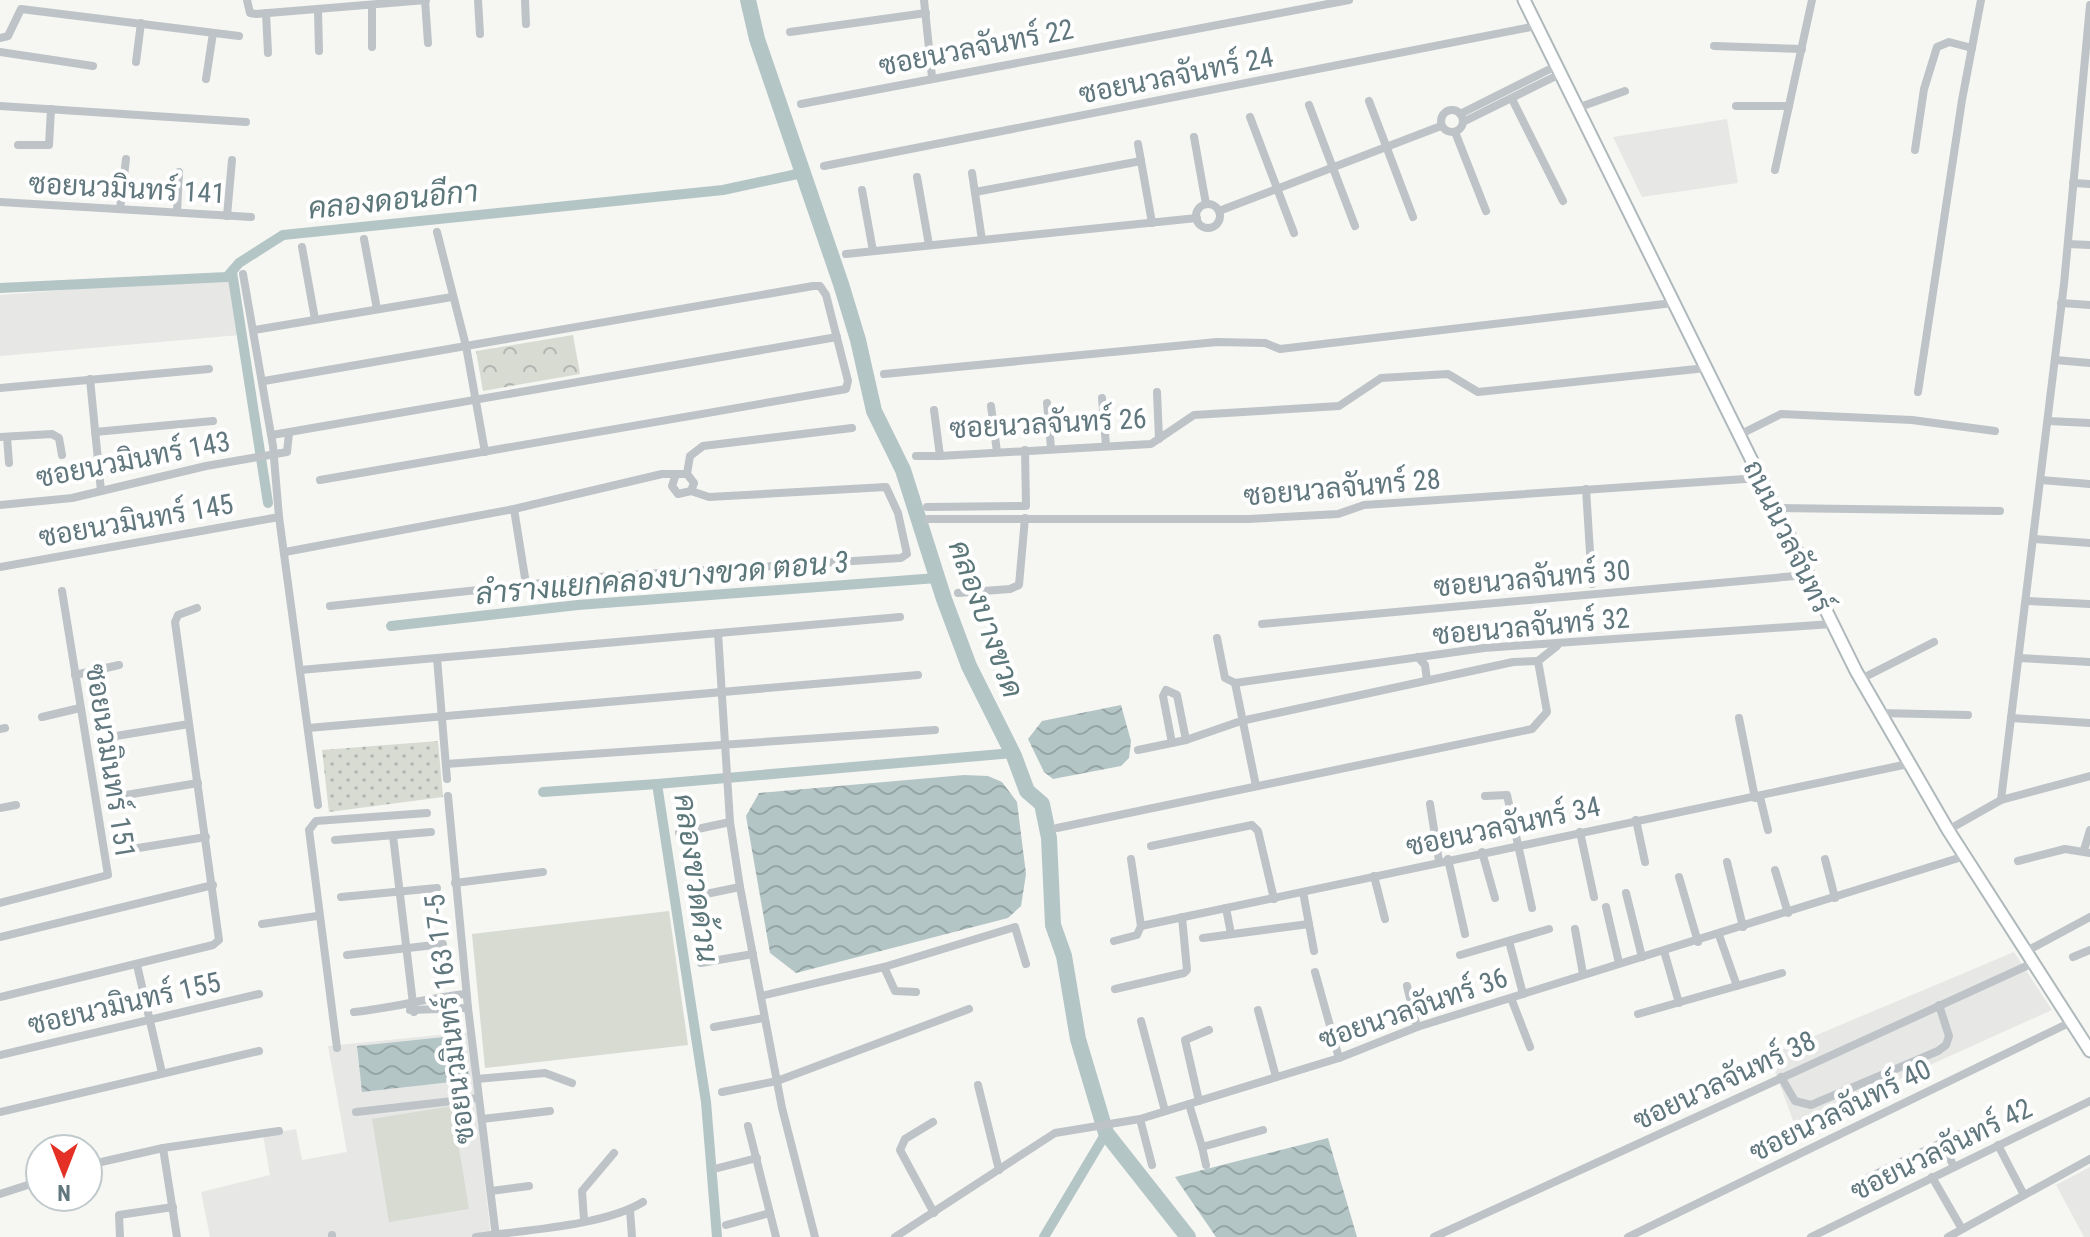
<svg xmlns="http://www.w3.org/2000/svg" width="2090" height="1237" font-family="'Roboto Condensed',Sarabun,sans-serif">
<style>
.built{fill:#e7e7e6}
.grass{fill:url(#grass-dots)}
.park{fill:url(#park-crowns)}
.pitch{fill:#d7dbd2}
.water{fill:url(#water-waves)}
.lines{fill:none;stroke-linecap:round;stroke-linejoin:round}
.canal{stroke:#b4c5c6;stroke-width:10}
.river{stroke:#b4c5c6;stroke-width:16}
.secondary-casing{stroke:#afb8ba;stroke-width:15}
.street{stroke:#bdc3c6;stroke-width:8}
.secondary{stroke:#fff;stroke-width:11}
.labels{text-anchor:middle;stroke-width:8;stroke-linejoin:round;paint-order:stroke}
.street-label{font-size:28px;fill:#61777e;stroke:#fff}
.water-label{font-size:30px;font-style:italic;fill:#5c777a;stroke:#fff}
</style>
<defs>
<pattern id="grass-dots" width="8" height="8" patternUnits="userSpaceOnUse" patternTransform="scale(2)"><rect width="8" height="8" fill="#d7dbd2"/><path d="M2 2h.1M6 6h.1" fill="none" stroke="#b2b6b0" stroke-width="1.8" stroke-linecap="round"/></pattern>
<pattern id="park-crowns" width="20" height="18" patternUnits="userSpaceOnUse" patternTransform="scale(2)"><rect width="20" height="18" fill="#d7dbd2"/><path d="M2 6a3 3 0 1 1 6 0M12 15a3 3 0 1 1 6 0" fill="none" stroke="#b2b6b0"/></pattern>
<pattern id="water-waves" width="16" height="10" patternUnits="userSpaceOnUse" patternTransform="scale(2)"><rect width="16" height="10" fill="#b4c5c6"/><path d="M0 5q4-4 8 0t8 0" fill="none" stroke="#96a5a6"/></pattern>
</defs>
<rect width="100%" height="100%" fill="#f6f6f3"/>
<g class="built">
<polygon points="1727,119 1738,183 1642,197 1613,137"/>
<polygon points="231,277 240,335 0,356 0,295"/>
<polygon points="2014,952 2052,1010 1795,1126 1769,1055"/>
<polygon points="468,1032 491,1237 210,1237 201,1192 270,1175 263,1135 296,1129 302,1160 347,1152 328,1046"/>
<polygon points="2090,1167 2090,1237 2084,1237 2056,1185"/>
</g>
<polygon class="grass" points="438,741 443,797 329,812 322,750"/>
<polygon class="park" points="573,335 580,374 483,391 476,351"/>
<g class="pitch">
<polygon points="669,911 688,1045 485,1068 472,934"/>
<polygon points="452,1106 469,1209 389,1222 372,1119"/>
</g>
<g class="water">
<polygon points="1121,705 1131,741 1129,758 1121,766 1053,779 1044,772 1028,739 1042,721"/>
<polygon points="964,775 988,776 1002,782 1017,802 1026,874 1021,906 1008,918 796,973 770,953 746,816 759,793"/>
<polygon points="464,1035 469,1080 362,1092 357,1046"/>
<polygon points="1328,1138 1357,1237 1216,1237 1175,1177"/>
</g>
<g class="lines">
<g class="canal">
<polyline points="232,272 268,503"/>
<polyline points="0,288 227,277 239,263 283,235 723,190 802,173"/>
<polyline points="391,626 578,605 937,578"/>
<polyline points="543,792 657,784"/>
<polyline points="717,1237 706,1102 657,784 1013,753"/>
<polyline points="1044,1237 1106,1133"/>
</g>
<polyline class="river" points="748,0 757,39 841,284 858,340 874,411 903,470 944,599 969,666 1014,756 1027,791 1042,804 1049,838 1053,925 1064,956 1078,1039 1106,1133 1188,1237"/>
<g class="secondary-casing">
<polyline id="secondary" points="1524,0 1856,671 1948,830 2090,1051"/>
</g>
<g class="street">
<polyline points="247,0 250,13 256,14 426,0"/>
<polyline points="425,0 428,43"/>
<polyline points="478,0 480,34"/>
<polyline points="525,0 526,24"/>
<polyline points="924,0 932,77"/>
<polyline points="372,6 372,47"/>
<polyline points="318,10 319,51"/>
<polyline points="266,13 268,53"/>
<polyline points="790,32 926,13"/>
<polyline points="0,38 8,36 21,9 239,36"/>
<polyline points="1714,46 1802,49"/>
<polyline points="0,52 93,66"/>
<polyline points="136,62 141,23"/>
<polyline points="206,79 213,33"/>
<polyline points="1512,99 1563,201"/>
<polyline points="1369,101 1413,217"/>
<polyline points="801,104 1349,0"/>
<polyline points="1309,105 1355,226"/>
<polyline points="0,106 246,122"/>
<polyline points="1736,106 1789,106"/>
<polyline points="1577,108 1625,91"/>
<circle cx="1452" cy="121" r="11"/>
<polyline points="1460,114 1556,66"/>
<polyline points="1250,117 1294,233"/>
<polyline points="1463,122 1560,74"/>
<polyline points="1455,132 1486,211"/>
<polyline points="1194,137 1206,204"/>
<polyline points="1138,144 1152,223"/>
<polyline points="18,145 49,145 51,109"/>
<polyline points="1915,150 1924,89 1937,47 1949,42 1972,48"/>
<polyline points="824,166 1536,26"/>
<polyline points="1775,170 1812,0"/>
<polyline points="972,173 982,240"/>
<polyline points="917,177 929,245"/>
<polyline points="2073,183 2090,184"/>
<polyline points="862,190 873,251"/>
<polyline points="975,192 1141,161"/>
<polyline points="0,202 251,217"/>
<circle cx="1208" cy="216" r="12"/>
<polyline points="120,209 126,159"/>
<polyline points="1219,211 1441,126"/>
<polyline points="177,212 179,172"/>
<polyline points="227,216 232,160"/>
<polyline points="437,232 466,346 485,452"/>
<polyline points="364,239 377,309"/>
<polyline points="2068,244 2090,245"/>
<polyline points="302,247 315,319"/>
<polyline points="846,254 1197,218"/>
<polyline points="243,274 273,446 279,517 318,805"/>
<polyline points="2061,303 2090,305"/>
<polyline points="254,330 452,297"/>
<polyline points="2055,360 2090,363"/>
<polyline points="884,374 1217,342 1265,343 1280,349 1673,303"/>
<polyline points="90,379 101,491"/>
<polyline points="264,381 813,286 820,286 826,295 848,381 846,389 320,480"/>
<polyline points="0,388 209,369"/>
<polyline points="1157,392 1159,439"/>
<polyline points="1918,392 1962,100 1981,0"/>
<polyline points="1102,398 1106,445"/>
<polyline points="1047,403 1051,448"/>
<polyline points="991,406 997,452"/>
<polyline points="934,410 940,456 1151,444 1194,415 1339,406 1381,378 1448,374 1478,392 1706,368"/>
<polyline points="2048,421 2090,423"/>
<polyline points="95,432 213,421"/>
<polyline points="272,435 837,337"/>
<polyline points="1739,435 1781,414 1912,420 1995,431"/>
<polyline points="0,437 52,434 59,438 62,455"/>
<polyline points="7,437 9,463"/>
<polyline points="916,456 940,456"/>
<polyline points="687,474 690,456 703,446 852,428"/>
<polyline points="2041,480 2090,484"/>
<polyline points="1586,489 1592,584"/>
<polyline points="0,505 72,498 206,466 287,452 289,433"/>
<polyline points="927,507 1026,506 1025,450"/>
<polyline points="1774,508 2000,511"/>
<polyline points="514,509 526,584"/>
<polyline points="928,519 1249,519 1338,514 1364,505 1760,478"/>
<polyline points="2034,539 2090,543"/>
<polyline points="285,552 514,509 662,474 687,474 694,483 691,491 678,494 672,486 675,477"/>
<polyline points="0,567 279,517"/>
<polyline points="958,593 1010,589 1019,585 1025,518"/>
<polyline points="2027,601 2090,604"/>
<polyline points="330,606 598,577 901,558 907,554 898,513 886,487 709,497 691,491"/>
<polyline points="1262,624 1807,575"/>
<polyline points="718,633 730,822 740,887 782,1108 815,1237"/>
<polyline points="1217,638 1225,678 1235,683 1256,786"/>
<polyline points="1418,657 1425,665 1427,680"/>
<polyline points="437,658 447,779"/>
<polyline points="2019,658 2090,662"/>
<polyline points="300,670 900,617"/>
<polyline points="75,675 119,665"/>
<polyline points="1861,679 1934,642"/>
<polyline points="1235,683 1484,648 1832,624"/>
<polyline points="1879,713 1968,715"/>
<polyline points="42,717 80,708"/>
<polyline points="1739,718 1755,798"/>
<polyline points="2011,718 2090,723"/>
<polyline points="308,728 918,675"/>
<polyline points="0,729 5,728"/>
<polyline points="116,736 189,724"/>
<polyline points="1172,743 1163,696 1166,690 1177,695 1186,740"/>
<polyline points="1138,750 1186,740 1241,721 1513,662 1538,661"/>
<polyline points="446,764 935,730"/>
<polyline points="126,795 198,783"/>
<polyline points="448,796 468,1008 496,1237"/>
<polyline points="1485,796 1507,795 1532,908"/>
<polyline points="1760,797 1768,830"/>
<polyline points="2001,800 2064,284 2090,5"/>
<polyline points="1430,804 1439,861"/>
<polyline points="0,808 16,805"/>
<polyline points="1636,820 1645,862"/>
<polyline points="1057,828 1532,729 1547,712 1538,661 1557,646"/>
<polyline points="1948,830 2001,800 2090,776"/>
<polyline points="1580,832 1594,897"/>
<polyline points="679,833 730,822"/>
<polyline points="393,836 414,1012"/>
<polyline points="335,840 431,832"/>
<polyline points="1151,846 1252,825 1258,831 1274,899"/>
<polyline points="132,849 206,837"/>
<polyline points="2084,850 2090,830"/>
<polyline points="1482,852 1495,898"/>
<polyline points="1131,859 1141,926"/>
<polyline points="1448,859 1465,934"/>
<polyline points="1825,859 1835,898"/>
<polyline points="2018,861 2065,849 2090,853"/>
<polyline points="1727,862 1743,927"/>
<polyline points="1775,870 1788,913"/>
<polyline points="1374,876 1385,919"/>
<polyline points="1679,877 1698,942"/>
<polyline points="455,883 543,872"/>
<polyline points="1303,892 1314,951"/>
<polyline points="1626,893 1642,957"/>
<polyline points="341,897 437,888"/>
<polyline points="691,897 740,887"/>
<polyline points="0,903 108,875 62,591"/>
<polyline points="1606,907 1619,963"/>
<polyline points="1226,908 1231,934"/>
<polyline points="262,924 317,916"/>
<polyline points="1575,929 1583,974"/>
<polyline points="1719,935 1737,986"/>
<polyline points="0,937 213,885"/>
<polyline points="1203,938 1309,924"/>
<polyline points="1114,941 1137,935 1141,926 1908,764"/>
<polyline points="1509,941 1523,994"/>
<polyline points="1664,951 1679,1003"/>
<polyline points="2025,952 2090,917"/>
<polyline points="347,955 443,944"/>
<polyline points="1460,955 1549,929"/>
<polyline points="2073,957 2090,950"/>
<polyline points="701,963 753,954"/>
<polyline points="137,965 162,1073"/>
<polyline points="884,967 895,991 916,992"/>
<polyline points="1315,972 1339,1058"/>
<polyline points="1407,986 1417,1027"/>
<polyline points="1115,989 1184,973 1187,970 1182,917"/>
<polyline points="761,996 884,967 1015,927 1026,964"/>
<polyline points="0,997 213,945 219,940 175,622 178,615 197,608"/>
<polyline points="1511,998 1530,1047"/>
<polyline points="410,1010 468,1008"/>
<polyline points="1258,1010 1276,1077"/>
<path d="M354,1012C393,1008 427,998 466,994"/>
<polyline points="1638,1014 1782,973"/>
<polyline points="1141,1021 1165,1111"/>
<polyline points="714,1027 764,1018"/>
<polyline points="337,1048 309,830 316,821 427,813"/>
<polyline points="0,1055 259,994"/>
<polyline points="1781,1077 1795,1101 1811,1105 1938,1051 1946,1045 1949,1036 1939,1005"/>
<polyline points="477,1079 545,1073 572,1083"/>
<polyline points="978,1085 999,1170"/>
<polyline points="722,1092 777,1081 969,1009"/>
<polyline points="1199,1101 1185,1040 1209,1030"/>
<polyline points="1189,1104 1202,1147 1263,1130"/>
<polyline points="0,1112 259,1051"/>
<polyline points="356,1112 479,1098"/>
<polyline points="482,1119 550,1111"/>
<polyline points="1140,1119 1152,1165"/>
<polyline points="933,1122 905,1139 900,1150 934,1213"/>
<polyline points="748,1126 776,1237"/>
<polyline points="1942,1142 1954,1167"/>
<polyline points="1998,1145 2024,1195"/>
<polyline points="1202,1147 1206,1165"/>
<polyline points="163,1148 177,1237"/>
<polyline points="88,1165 163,1148 279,1131"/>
<polyline points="718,1168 757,1158"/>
<polyline points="1869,1177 1966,1131"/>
<polyline points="1932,1177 1962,1229"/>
<polyline points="491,1191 529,1186"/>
<polyline points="0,1194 40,1181"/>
<polyline points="72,1197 74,1206"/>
<polyline points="630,1210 632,1237"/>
<polyline points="584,1220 582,1191 614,1153"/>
<polyline points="726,1225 770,1213"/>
<polyline points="332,1235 332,1237"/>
<polyline points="120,1237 119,1215 173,1207"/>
<path d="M476,1237C523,1230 604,1226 643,1202"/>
<polyline points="895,1237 1055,1133 1140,1119 1339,1058 1417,1027 1965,856"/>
<polyline points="1434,1237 2033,963"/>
<polyline points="1628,1237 2071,1022"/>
<polyline points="1811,1237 2090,1101"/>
<polyline points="1948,1237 2090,1159"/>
</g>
<use href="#secondary" class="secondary"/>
</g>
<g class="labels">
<g class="street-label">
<text transform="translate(976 47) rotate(-11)" y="10">ซอยนวลจันทร์ 22</text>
<text transform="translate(1176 75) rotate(-11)" y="10">ซอยนวลจันทร์ 24</text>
<text transform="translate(127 188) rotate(3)" y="10">ซอยนวมินทร์ 141</text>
<text transform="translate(1048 423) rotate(-3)" y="10">ซอยนวลจันทร์ 26</text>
<text transform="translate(133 459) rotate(-11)" y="10">ซอยนวมินทร์ 143</text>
<text transform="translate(1342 487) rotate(-5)" y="10">ซอยนวลจันทร์ 28</text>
<text transform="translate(136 520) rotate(-10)" y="10">ซอยนวมินทร์ 145</text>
<text transform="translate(1788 536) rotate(64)" y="10">ถนนนวลจันทร์</text>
<text transform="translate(1532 578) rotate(-5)" y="10">ซอยนวลจันทร์ 30</text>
<text transform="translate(1531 626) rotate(-5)" y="10">ซอยนวลจันทร์ 32</text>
<text transform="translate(111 761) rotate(81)" y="10">ซอยนวมินทร์ 151</text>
<text transform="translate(1503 826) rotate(-12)" y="10">ซอยนวลจันทร์ 34</text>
<text transform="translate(124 1003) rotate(-13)" y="10">ซอยนวมินทร์ 155</text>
<text transform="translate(1413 1008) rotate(-19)" y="10">ซอยนวลจันทร์ 36</text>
<text transform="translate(449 1019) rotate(-97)" y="10">ซอยนวมินทร์ 163 17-5</text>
<text transform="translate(1724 1080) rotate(-25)" y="10">ซอยนวลจันทร์ 38</text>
<text transform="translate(1840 1110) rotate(-26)" y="10">ซอยนวลจันทร์ 40</text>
<text transform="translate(1941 1149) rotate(-26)" y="10">ซอยนวลจันทร์ 42</text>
</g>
<g class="water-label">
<text transform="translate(393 200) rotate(-6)" y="10">คลองดอนอีกา</text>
<text transform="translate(662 578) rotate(-5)" y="10">ลำรางแยกคลองบางขวด ตอน 3</text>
<text transform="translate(986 619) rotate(70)" y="10">คลองบางขวด</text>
<text transform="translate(696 878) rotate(82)" y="10">คลองขวดด้วน</text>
</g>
</g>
<g transform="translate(64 1173) rotate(180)"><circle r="38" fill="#ffffff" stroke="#c0c9cb" stroke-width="2"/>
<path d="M0-6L14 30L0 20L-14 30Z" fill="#e43025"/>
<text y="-12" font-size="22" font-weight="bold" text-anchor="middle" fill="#61777e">N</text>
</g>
</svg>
